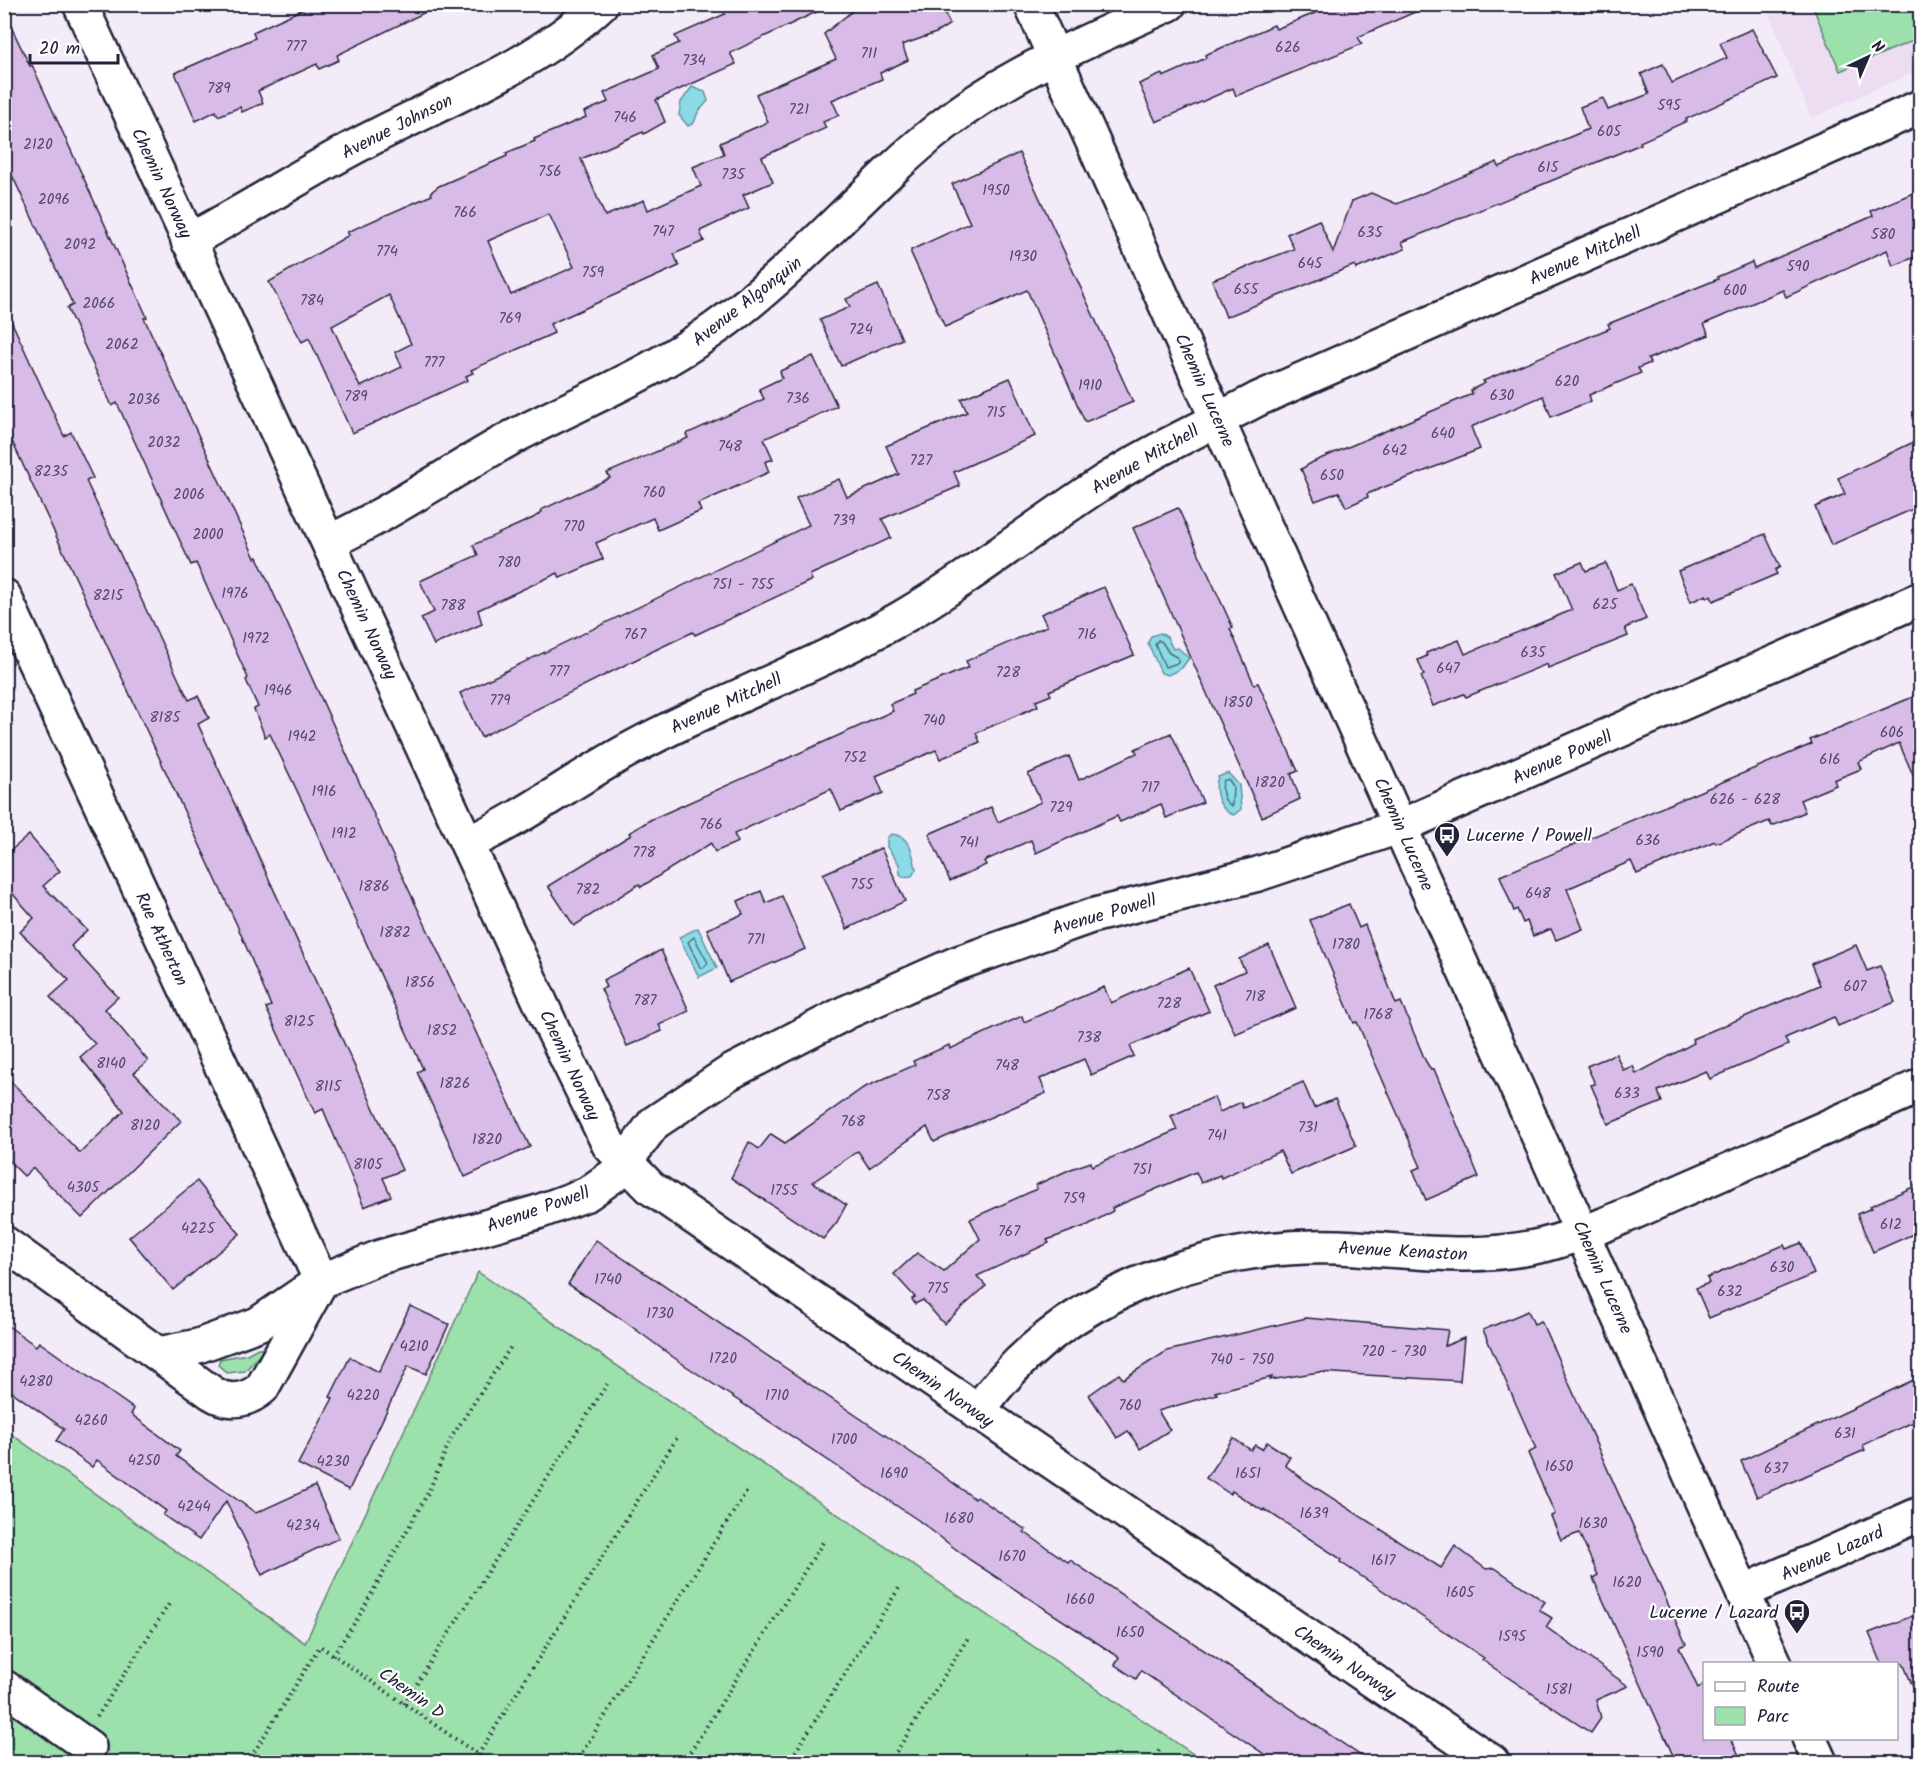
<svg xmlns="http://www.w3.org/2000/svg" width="1925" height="1767" font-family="Kalam,sans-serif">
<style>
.built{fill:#ecddf3}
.green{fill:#9ce0ab;stroke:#5f8173;stroke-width:1.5}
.water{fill:#8adbe5;stroke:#6091a1;stroke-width:1.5}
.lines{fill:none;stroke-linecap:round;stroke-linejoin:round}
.shore{stroke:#4c6c7f;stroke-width:1.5}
.building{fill:#d9bbe8;stroke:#22223b;stroke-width:1.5;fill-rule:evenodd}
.minor-casing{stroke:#22223b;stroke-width:38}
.major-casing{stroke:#22223b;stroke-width:38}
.path{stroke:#22223b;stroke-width:4;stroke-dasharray:1.5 4.5;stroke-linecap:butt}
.minor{stroke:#fff;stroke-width:33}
.major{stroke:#fff;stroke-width:33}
.labels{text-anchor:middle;stroke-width:4.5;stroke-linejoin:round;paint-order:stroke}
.number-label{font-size:15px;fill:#504866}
.street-label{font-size:18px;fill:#22223b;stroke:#fff}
.poi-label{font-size:18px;fill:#22223b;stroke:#fff;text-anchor:start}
</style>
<rect width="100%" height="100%" fill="#f4ebf8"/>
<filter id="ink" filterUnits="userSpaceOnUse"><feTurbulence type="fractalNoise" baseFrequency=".0167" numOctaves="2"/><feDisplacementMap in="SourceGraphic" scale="12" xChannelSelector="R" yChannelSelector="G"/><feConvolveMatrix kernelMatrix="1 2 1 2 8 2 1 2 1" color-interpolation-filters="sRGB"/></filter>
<g filter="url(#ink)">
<polygon class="built" points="1765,5 1920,5 1920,70 1811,118"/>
<g class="green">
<polygon points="1812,5 1920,5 1920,38 1840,71"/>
<polygon points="478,1272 1205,1762 5,1762 4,1429 305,1643"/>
<polygon points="258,1348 261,1348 262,1352 245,1371 227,1373 218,1365 220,1359 247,1354"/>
</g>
<g class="water">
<polygon points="692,87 705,92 708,101 698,112 694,123 688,126 679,115 681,102"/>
<polygon points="1160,633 1167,637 1173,649 1178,648 1189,658 1182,668 1168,675 1161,673 1148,643 1151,636"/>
<path d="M1228,773L1239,785L1241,809L1234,815C1219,811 1213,791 1218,777Z"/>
<path d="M891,834C910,835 913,854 916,869L912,876L903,877L900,874L899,864L887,847V838Z"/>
<polygon points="698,928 717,968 699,977 679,937"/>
</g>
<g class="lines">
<g class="shore">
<polygon points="1158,640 1162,642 1169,653 1178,658 1178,663 1165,667 1155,644"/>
<path d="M1224,780H1229L1233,786L1232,806C1223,802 1220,789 1224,780Z"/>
<polygon points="694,937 708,963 703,968 700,967 688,942"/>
</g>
</g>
<g class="building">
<polygon points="314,4 442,4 337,55 339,60 319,69 317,64 258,91 263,103 242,112 240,107 218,116 216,111 196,121 175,73 255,38 253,32"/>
<path d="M721,4H833L730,53L736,64L656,100L665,122L644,134L643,132L581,159L605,216L644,200L648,210L701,186L693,167L724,154L720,143L768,122L756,94L836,59L824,34L861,4H940L950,24L936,33L902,45L908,60L880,73L882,79L832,100L839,115L823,122L826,128L762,157L773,182L743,195L749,208L700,231L704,241L674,254L679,266L550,324L554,333L471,370L473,373L466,376L468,380L352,433L309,338L302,342L269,282L349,235L347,232L432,195L431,192L439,186L507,156L506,153L535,141L534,139L586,117L584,112L608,102L604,93L659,69L653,55L679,43L675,36L725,14ZM549,214L574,267L511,295L488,241ZM389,295L411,344L395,352L402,367L360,387L332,326Z"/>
<polygon points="1317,4 1433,4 1358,37 1362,44 1236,96 1233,88 1156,122 1139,84 1162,74 1163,77 1206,58 1205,55 1274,25 1276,29 1320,11"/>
<polygon points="4,12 30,66 32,65 147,317 144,318 160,352 255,558 257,557 390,850 530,1147 465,1177 417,1072 423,1069 310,818 270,734 265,737 254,709 258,707 246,680 248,678 196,563 191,565 117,403 112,406 67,308 73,305 4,158"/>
<polygon points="1752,29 1777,78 1686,119 1687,121 1640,142 1641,144 1402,242 1405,249 1356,269 1355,265 1226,317 1212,280 1294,249 1287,234 1319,220 1333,252 1352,201 1371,193 1397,204 1497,162 1499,167 1577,134 1588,129 1580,107 1603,98 1608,110 1649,94 1641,74 1663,64 1672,83 1727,58 1720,43"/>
<polygon points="1019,153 1133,402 1085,422 1027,290 945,327 911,253 911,250 970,223 952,184"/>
<polygon points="1920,190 1920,255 1893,266 1887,250 1786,297 1783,290 1704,324 1709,335 1648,359 1650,363 1638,368 1641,373 1589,395 1591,401 1551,417 1543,396 1471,427 1480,449 1367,494 1368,497 1346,507 1339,492 1315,501 1301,469 1313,462 1472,394 1471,390 1485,383 1483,381 1610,328 1608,324 1718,279 1717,277 1752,262 1754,268 1873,216 1871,211"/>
<polygon points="878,285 902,339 841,366 820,320 850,307 846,299"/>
<polygon points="4,305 64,436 71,432 93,478 86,481 179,680 189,700 198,696 209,718 198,724 402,1170 383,1178 391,1196 364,1207 323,1109 315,1113 266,1008 271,1006 237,925 4,424"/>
<polygon points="813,356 837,406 764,439 773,459 765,462 769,472 698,504 701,511 658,530 653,518 596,543 603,559 560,578 558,573 478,610 482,624 434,645 421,618 434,612 420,581 478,555 473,545 533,518 542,512 541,510 610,478 607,473 688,438 686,434 764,399 759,389 782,378 780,371"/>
<polygon points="1010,378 1035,436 954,472 960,486 882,519 891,538 810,575 812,580 695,635 693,632 651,652 481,737 460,693 809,525 796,498 839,479 847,497 899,474 886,446 967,412 961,399"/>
<polygon points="1920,439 1920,506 1831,545 1815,507 1845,494 1838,478"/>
<polygon points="1178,508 1233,628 1230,629 1254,684 1258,683 1298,771 1291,774 1300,799 1262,817 1133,528"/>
<polygon points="1765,534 1780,567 1775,570 1777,574 1713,601 1711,596 1707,598 1706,595 1691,602 1678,571"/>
<polygon points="1582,562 1586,571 1606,563 1617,590 1631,584 1646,619 1625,628 1628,636 1548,668 1547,664 1466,697 1464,694 1433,706 1421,676 1424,675 1418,660 1427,656 1426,653 1459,640 1465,654 1572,610 1556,573"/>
<polygon points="1104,587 1134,655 1049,691 1051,695 1036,701 1038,706 976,733 980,742 940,759 936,750 876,776 883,793 841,811 831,789 734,834 738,842 715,852 711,843 641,887 639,884 574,926 548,886 631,835 629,833 650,820 893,711 890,704 913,694 912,691 969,667 966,661 1047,626 1041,614"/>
<polygon points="1920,694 1920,791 1899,743 1858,762 1861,769 1834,780 1836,785 1800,800 1805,812 1772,826 1769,821 1716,843 1715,841 1637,874 1631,861 1567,889 1583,929 1556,940 1551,929 1533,936 1527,921 1523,923 1517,909 1514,911 1500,876 1812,744 1810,740"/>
<polygon points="1171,733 1203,802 1166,818 1161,804 1120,822 1117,816 1036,853 1031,840 984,861 986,865 950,881 929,834 991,807 998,822 1041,802 1028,774 1069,756 1079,780 1137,753 1135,749"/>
<polygon points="29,835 60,871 43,886 87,930 71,946 118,997 105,1009 148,1061 134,1073 181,1121 82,1218 33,1168 24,1176 4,1156 4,1074 80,1153 124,1111 80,1057 95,1044 50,997 69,980 20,932 34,918 4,884 4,856"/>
<polygon points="881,848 905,901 847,929 823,874"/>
<polygon points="761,891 766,903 782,896 805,949 729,982 707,929 743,914 738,901"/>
<polygon points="1349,904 1359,928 1365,925 1396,1004 1401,1002 1425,1060 1431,1070 1434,1069 1479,1177 1426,1200 1413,1170 1421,1167 1357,1022 1354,1023 1310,920"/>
<polygon points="1269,945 1296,1008 1235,1034 1213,985 1245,971 1239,959"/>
<polygon points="1856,945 1867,971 1880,966 1895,1002 1838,1026 1834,1017 1785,1038 1788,1045 1710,1079 1706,1071 1658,1091 1662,1102 1608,1124 1591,1085 1595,1084 1587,1066 1616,1054 1623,1070 1633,1066 1636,1074 1694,1043 1692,1039 1820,985 1811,964"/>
<polygon points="661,950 689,1011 659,1025 662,1031 627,1046 601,989 606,987 603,980"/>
<polygon points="1189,968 1209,1011 1130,1046 1134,1056 1091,1075 1084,1059 1040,1079 1046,1093 934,1142 927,1127 869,1168 858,1151 813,1182 846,1205 837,1222 823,1239 731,1178 749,1142 759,1149 771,1134 785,1143 863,1088 915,1065 913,1061 949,1045 950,1049 1022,1016 1024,1022 1104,987 1111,1003"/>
<polygon points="1303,1082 1314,1108 1335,1099 1356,1146 1291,1174 1280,1151 1221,1178 1220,1175 1201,1183 1196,1172 1112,1208 1113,1211 1088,1225 1047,1240 1049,1243 977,1276 986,1286 944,1324 923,1300 915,1304 912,1299 915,1297 894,1274 917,1253 944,1271 980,1239 970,1219 1037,1189 1036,1185 1071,1169 1091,1162 1092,1166 1177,1130 1171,1116 1214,1097 1220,1112 1241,1102 1243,1108"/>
<polygon points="197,1181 240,1234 173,1290 129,1237"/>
<polygon points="1920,1184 1920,1231 1873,1252 1857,1214 1872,1208 1870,1206"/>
<polygon points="596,1240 922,1460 975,1499 977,1497 1026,1530 1024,1532 1068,1562 1070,1560 1370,1762 1276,1762 1141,1671 1136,1679 1115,1665 1119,1657 970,1560 918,1520 680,1362 620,1318 568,1284"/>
<polygon points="1801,1243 1814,1274 1709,1318 1696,1288 1709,1283 1707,1278 1784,1245 1786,1249"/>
<polygon points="410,1306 449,1324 426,1374 408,1366 349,1490 298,1464 333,1398 330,1397 350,1357 379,1372"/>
<polygon points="1528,1311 1534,1324 1541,1321 1686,1644 1679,1647 1698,1688 1704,1685 1704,1738 1731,1738 1742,1762 1676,1762 1593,1578 1598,1575 1579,1533 1561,1540 1551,1516 1555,1514 1528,1453 1536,1449 1483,1330"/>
<polygon points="1306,1318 1448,1330 1445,1346 1464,1338 1460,1381 1319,1372 1270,1380 1272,1377 1215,1392 1217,1394 1158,1411 1170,1430 1140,1449 1128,1431 1117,1438 1089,1395 1119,1374 1123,1379 1167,1351"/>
<polygon points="4,1323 36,1346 39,1342 134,1409 131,1414 180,1451 176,1456 256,1513 315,1486 339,1538 262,1575 226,1501 199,1540 163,1515 166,1511 97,1460 92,1467 56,1441 64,1429 4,1386"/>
<polygon points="1920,1377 1920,1419 1863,1445 1865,1450 1757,1497 1741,1461"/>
<polygon points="1233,1438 1251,1450 1255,1445 1262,1449 1267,1442 1290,1457 1285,1465 1307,1482 1441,1568 1455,1546 1486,1569 1495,1568 1545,1602 1539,1610 1552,1618 1546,1627 1628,1686 1596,1700 1601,1718 1591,1733 1482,1660 1484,1658 1340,1562 1341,1559 1264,1509 1263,1511 1232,1491 1230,1494 1206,1478"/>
<polygon points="1920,1613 1920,1704 1903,1663 1882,1664 1869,1633"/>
</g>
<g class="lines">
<g class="minor-casing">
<g id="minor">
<polyline points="80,4 553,1030 609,1145 651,1188 1492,1762"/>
<path d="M188,241C248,210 304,173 364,142C444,100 534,67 601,4"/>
<path d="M329,542C393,512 451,471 513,437C582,401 654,373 717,327C800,268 863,189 942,126C1010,72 1091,40 1169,4"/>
<polyline points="4,596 321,1281"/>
<path d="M468,843C526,817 577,777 634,747C721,700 815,667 901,618C968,579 1029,531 1094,488C1146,453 1203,428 1258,399L1920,107"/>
<path d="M4,1243L212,1393C229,1404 247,1401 262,1388L319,1285"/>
<polyline points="159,1354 198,1346 258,1324 321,1281 380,1257 538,1212 587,1194 617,1173 654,1123 729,1073 847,1012 953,965 1091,916 1258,874 1401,826 1920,599"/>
<path d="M977,1413C1054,1298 1202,1242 1338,1247C1411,1250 1470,1262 1544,1245C1595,1232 1644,1207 1693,1186C1769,1153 1845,1119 1920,1086"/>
<polyline points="1743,1592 1920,1514"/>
<polyline points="4,1687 89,1747"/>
</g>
</g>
<g class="major-casing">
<g id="major">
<polyline points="1031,4 1775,1664"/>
<polyline points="1809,1738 1820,1762"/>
</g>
</g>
<g class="path">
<polyline points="333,1655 358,1618 429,1491 451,1438 512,1345"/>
<polyline points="404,1704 607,1384"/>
<polyline points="97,1717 169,1604"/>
<polyline points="478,1755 678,1436"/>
<polyline points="248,1762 320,1646 489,1762"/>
<polyline points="576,1762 748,1489"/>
<polyline points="684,1762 825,1539"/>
<polyline points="789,1762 901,1585"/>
<polyline points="890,1762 968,1638"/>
<polyline points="1152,1762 1160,1749"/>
</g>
<use href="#minor" class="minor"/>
<use href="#major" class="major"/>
</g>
</g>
<defs>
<g id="bus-pin" transform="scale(1.35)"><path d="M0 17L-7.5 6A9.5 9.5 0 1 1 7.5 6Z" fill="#22223b" stroke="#fff"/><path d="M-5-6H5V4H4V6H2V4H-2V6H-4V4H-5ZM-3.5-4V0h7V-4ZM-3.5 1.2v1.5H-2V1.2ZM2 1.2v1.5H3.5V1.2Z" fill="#fff"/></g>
</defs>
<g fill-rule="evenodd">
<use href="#bus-pin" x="1447" y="835"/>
<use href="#bus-pin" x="1797" y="1612"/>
</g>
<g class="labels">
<g class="number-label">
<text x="296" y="51">777</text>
<text x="1288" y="52">626</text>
<text x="869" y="58">711</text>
<text x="694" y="65">734</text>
<text x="219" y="93">789</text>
<text x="1669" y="110">595</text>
<text x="799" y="114">721</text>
<text x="625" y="122">746</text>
<text x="1609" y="136">605</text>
<text x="38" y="149">2120</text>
<text x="1548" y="172">615</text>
<text x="550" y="176">756</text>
<text x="733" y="179">735</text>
<text x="996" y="195">1950</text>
<text x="54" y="204">2096</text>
<text x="465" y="217">766</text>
<text x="663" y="236">747</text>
<text x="1370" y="237">635</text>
<text x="1883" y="239">580</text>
<text x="80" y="249">2092</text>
<text x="387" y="256">774</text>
<text x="1023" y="261">1930</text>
<text x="1310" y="268">645</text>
<text x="1798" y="271">590</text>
<text x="593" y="277">759</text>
<text x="1246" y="294">655</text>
<text x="1735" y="295">600</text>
<text x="312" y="305">784</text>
<text x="99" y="308">2066</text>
<text x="510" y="323">769</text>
<text x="861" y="334">724</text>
<text x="122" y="349">2062</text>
<text x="434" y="367">777</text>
<text x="1567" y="386">620</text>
<text x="1090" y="390">1910</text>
<text x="1502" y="400">630</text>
<text x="356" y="401">789</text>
<text x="798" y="403">736</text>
<text x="144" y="404">2036</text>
<text x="996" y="417">715</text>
<text x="1443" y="438">640</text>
<text x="164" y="447">2032</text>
<text x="730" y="451">748</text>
<text x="1395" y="455">642</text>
<text x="921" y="465">727</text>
<text x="51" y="476">8235</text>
<text x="1332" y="480">650</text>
<text x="654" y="497">760</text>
<text x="189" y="499">2006</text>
<text x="844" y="525">739</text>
<text x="574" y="531">770</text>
<text x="208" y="539">2000</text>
<text x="509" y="567">780</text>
<text x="743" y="589">751 - 755</text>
<text x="235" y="598">1976</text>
<text x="108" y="600">8215</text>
<text x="1605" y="609">625</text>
<text x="453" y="610">788</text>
<text x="635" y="639">767</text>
<text x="1087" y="639">716</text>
<text x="256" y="643">1972</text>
<text x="1533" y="657">635</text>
<text x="1448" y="673">647</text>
<text x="559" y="676">777</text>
<text x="1008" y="677">728</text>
<text x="278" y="695">1946</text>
<text x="500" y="705">779</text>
<text x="1238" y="707">1850</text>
<text x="165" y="722">8185</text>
<text x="934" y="725">740</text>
<text x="1892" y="737">606</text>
<text x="302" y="741">1942</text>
<text x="855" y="762">752</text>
<text x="1830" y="764">616</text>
<text x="1270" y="787">1820</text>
<text x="1150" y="792">717</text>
<text x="324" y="796">1916</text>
<text x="1745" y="804">626 - 628</text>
<text x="1061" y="812">729</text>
<text x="711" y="829">766</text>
<text x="344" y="838">1912</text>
<text x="1648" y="845">636</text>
<text x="969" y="847">741</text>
<text x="644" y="857">778</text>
<text x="862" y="889">755</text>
<text x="374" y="891">1886</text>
<text x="588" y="894">782</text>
<text x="1538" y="898">648</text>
<text x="395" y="937">1882</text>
<text x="756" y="944">771</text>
<text x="1346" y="949">1780</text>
<text x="420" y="987">1856</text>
<text x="1855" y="991">607</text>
<text x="1255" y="1001">718</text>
<text x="645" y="1005">787</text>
<text x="1169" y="1008">728</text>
<text x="1378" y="1019">1768</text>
<text x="299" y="1026">8125</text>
<text x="442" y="1035">1852</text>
<text x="1089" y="1042">738</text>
<text x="111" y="1068">8140</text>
<text x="1007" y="1070">748</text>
<text x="455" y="1088">1826</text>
<text x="328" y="1091">8115</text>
<text x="1627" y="1098">633</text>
<text x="938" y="1100">758</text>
<text x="853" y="1126">768</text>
<text x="145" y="1130">8120</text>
<text x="1308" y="1132">731</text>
<text x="1217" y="1140">741</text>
<text x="487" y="1144">1820</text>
<text x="368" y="1169">8105</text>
<text x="1142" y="1174">751</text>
<text x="83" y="1192">4305</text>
<text x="784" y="1195">1755</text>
<text x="1074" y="1203">759</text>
<text x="1891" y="1229">612</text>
<text x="198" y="1233">4225</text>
<text x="1009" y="1236">767</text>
<text x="1782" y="1272">630</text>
<text x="608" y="1284">1740</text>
<text x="938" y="1293">775</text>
<text x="1730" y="1296">632</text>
<text x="660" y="1318">1730</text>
<text x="414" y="1351">4210</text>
<text x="1394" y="1356">720 - 730</text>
<text x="723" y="1363">1720</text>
<text x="1242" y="1364">740 - 750</text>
<text x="36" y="1386">4280</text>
<text x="363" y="1400">4220</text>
<text x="777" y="1400">1710</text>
<text x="1130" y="1410">760</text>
<text x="91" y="1425">4260</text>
<text x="1845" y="1438">631</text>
<text x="844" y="1444">1700</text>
<text x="144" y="1465">4250</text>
<text x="333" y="1466">4230</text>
<text x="1559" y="1471">1650</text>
<text x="1776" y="1473">637</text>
<text x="894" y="1478">1690</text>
<text x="1248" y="1478">1651</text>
<text x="194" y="1511">4244</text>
<text x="1314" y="1518">1639</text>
<text x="959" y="1523">1680</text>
<text x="1593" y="1528">1630</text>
<text x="303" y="1530">4234</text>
<text x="1012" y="1561">1670</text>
<text x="1383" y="1565">1617</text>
<text x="1627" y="1587">1620</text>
<text x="1460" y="1597">1605</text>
<text x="1080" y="1604">1660</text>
<text x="1130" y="1637">1650</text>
<text x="1512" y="1641">1595</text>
<text x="1650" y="1657">1590</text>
<text x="1559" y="1694">1581</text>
</g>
<g class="street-label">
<text transform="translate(397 126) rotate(-27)" y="6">Avenue Johnson</text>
<text transform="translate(162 183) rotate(65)" y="6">Chemin Norway</text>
<text transform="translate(1585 255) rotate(-24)" y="6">Avenue Mitchell</text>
<text transform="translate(747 301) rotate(-38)" y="6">Avenue Algonquin</text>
<text transform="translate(1205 390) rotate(66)" y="6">Chemin Lucerne</text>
<text transform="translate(1145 459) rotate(-30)" y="6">Avenue Mitchell</text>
<text transform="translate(367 624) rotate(65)" y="6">Chemin Norway</text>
<text transform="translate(726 703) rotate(-25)" y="6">Avenue Mitchell</text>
<text transform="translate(1562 757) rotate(-24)" y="6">Avenue Powell</text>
<text transform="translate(1404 834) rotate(66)" y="6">Chemin Lucerne</text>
<text transform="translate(1104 914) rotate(-16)" y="6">Avenue Powell</text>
<text transform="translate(162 939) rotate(65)" y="6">Rue Atherton</text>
<text transform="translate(570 1065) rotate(65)" y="6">Chemin Norway</text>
<text transform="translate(538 1209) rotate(-19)" y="6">Avenue Powell</text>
<text transform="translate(1403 1251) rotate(3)" y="6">Avenue Kenaston</text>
<text transform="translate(1603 1277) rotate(66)" y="6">Chemin Lucerne</text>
<text transform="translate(943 1389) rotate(35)" y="6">Chemin Norway</text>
<text transform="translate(1832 1553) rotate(-24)" y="6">Avenue Lazard</text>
<text transform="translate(1345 1662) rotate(34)" y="6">Chemin Norway</text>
<text transform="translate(412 1693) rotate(35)" y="6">Chemin D</text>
</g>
<g class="poi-label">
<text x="1466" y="841">Lucerne / Powell</text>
<text x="1778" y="1618" text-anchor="end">Lucerne / Lazard</text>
</g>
</g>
<rect width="1925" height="1767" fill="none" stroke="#fff" stroke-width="24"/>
<rect x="12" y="12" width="1901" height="1743" fill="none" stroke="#22223b" stroke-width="2" filter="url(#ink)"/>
<rect x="1703" y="1662" width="195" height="78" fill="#ffffff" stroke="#a7a7b1" stroke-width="1.5"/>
<rect x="1715" y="1682" width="30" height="9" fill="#ffffff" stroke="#a7a7b1" stroke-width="1.5"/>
<text x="1757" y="1692" font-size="18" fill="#22223b">Route</text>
<rect x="1715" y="1707" width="30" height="18" fill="#9ce0ab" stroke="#a7a7b1" stroke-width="1.5"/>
<text x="1757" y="1722" font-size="18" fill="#22223b">Parc</text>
<g transform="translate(1868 57) rotate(44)" stroke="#ffffff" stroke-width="4.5" paint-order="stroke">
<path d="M0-4.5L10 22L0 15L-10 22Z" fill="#22223b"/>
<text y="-9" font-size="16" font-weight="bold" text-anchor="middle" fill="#22223b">N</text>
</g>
<path d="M30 54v9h88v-9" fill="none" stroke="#22223b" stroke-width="3"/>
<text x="39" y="54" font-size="18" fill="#22223b" stroke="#ffffff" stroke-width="4.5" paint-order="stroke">20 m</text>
</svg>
